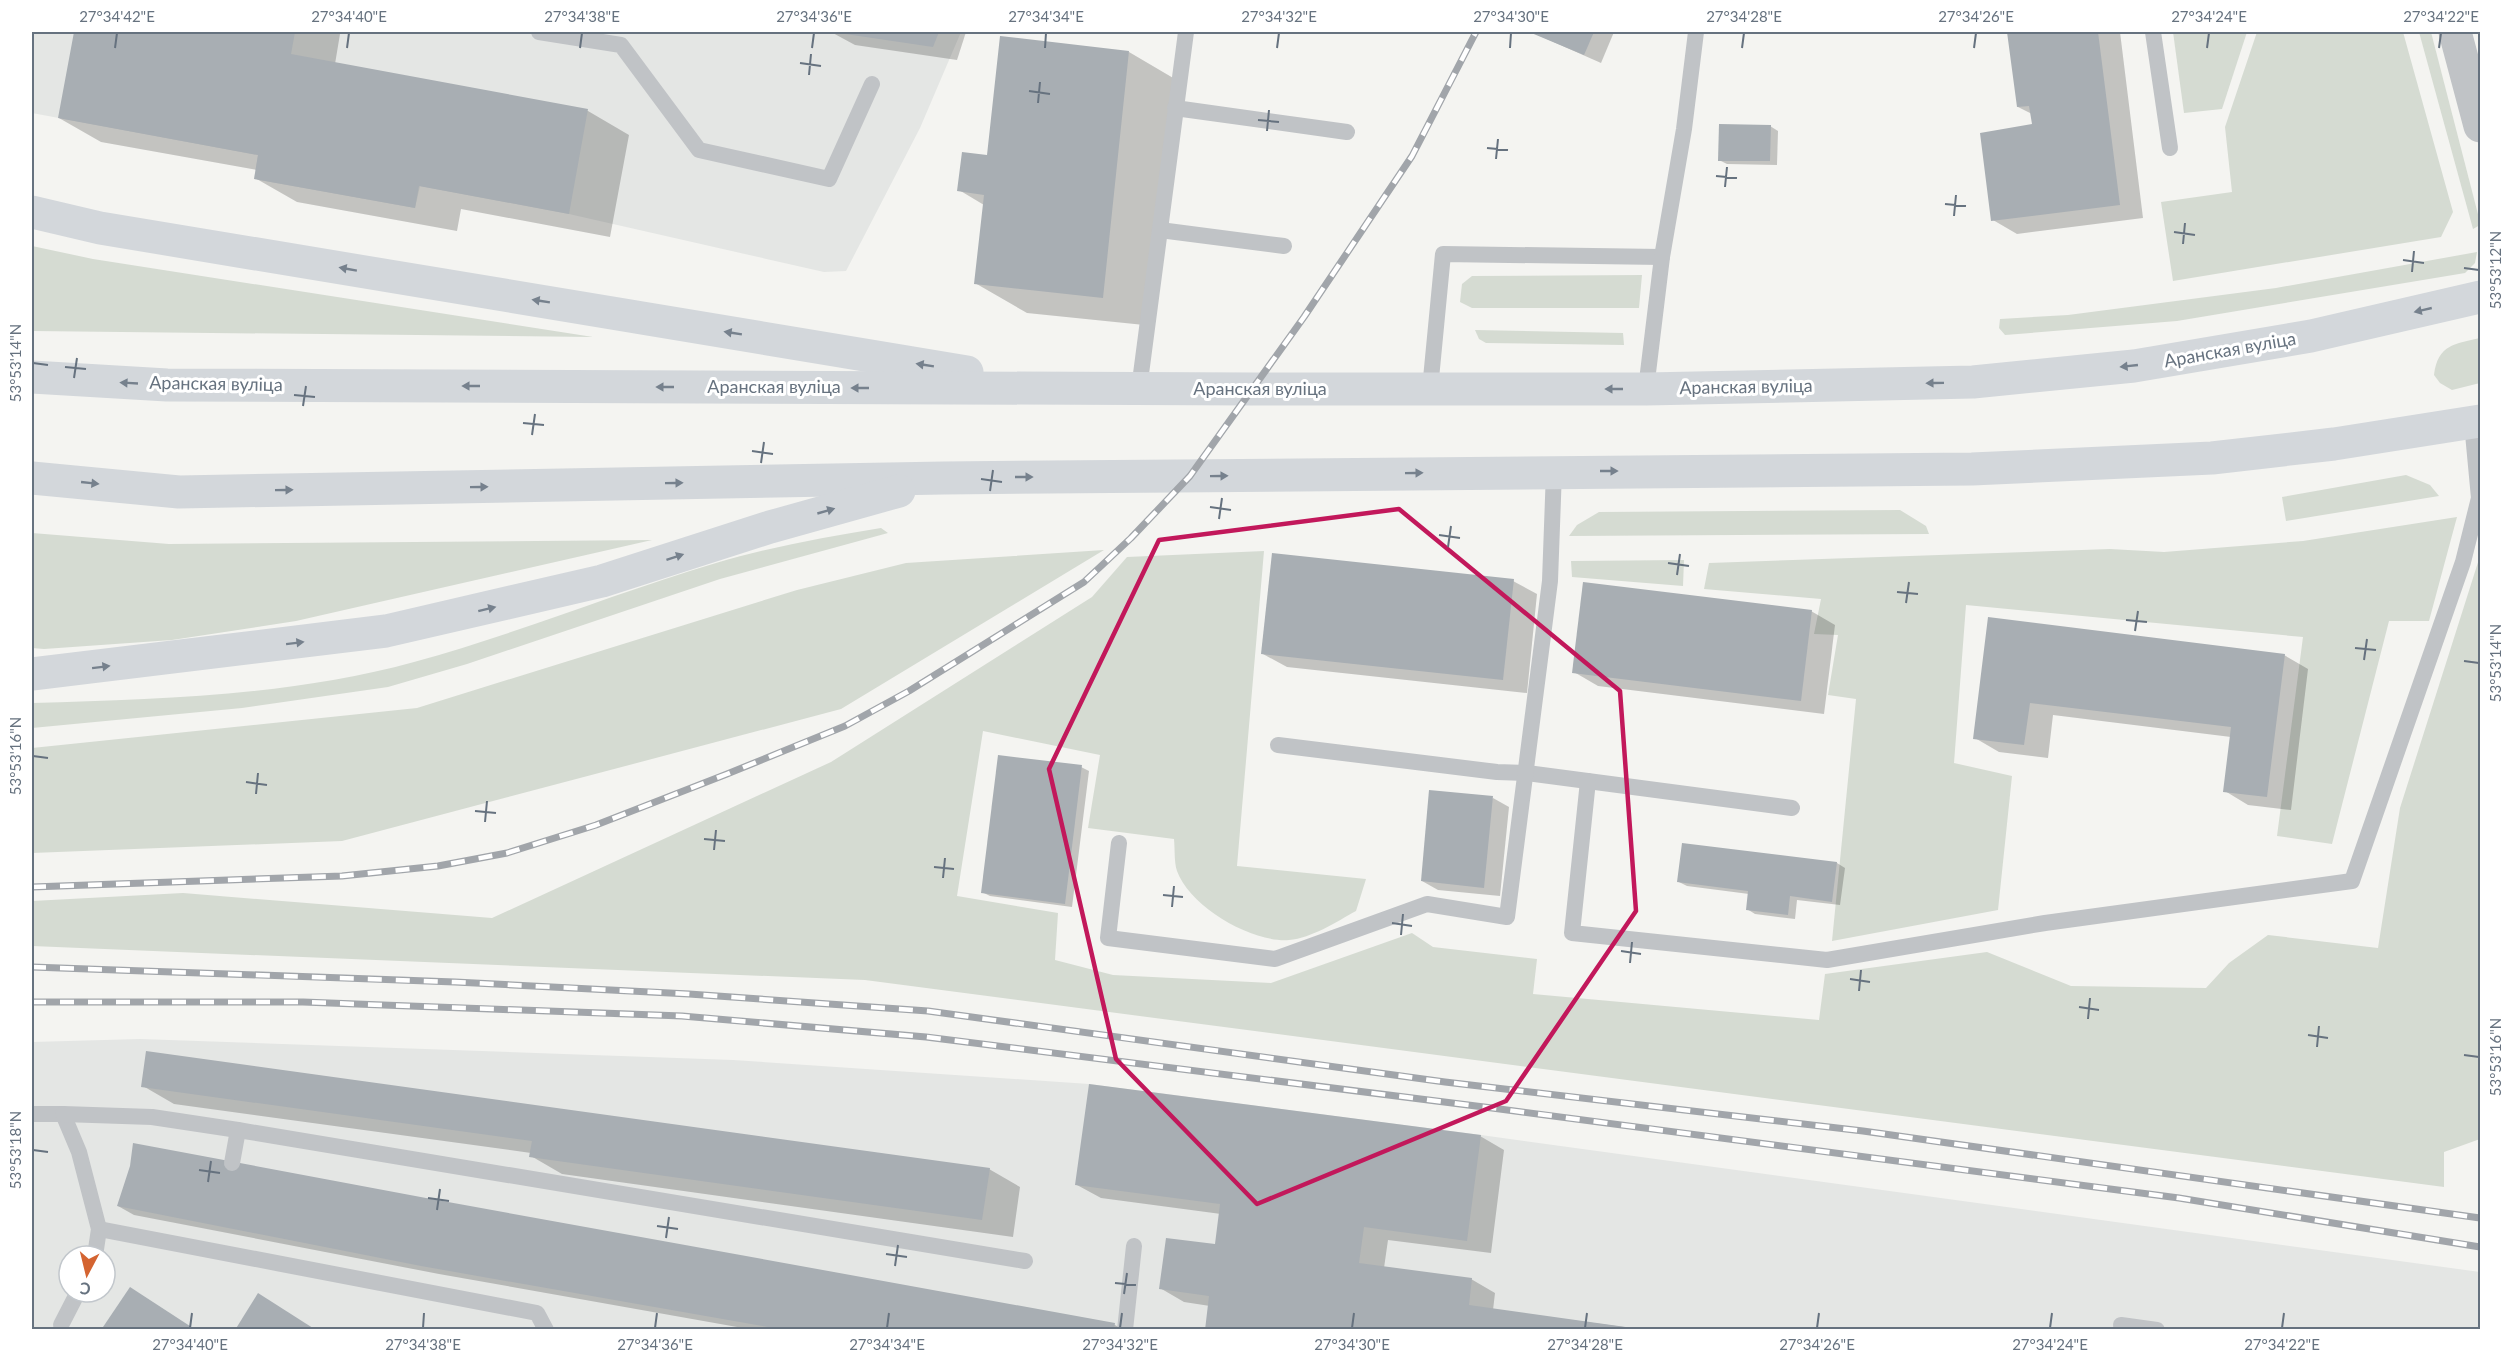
<svg xmlns="http://www.w3.org/2000/svg" width="2512" height="1361" font-family="Lato,sans-serif">
<style>
.built{fill:#e4e6e4;fill-rule:evenodd}
.green{fill:#d5dbd2}
.shadow{fill:#0003}
.building{fill:#a8aeb3}
.lines{fill:none;stroke-linecap:round;stroke-linejoin:round}
.lane{stroke:#c0c3c6;stroke-width:16}
.street{stroke:#c0c3c6;stroke-width:33}
.primary{stroke:#d3d7db;stroke-width:33}
.rail-casing{stroke:#a1a5aa;stroke-width:7}
.rail{stroke:#fff;stroke-width:4.5;stroke-dasharray:14;stroke-linecap:butt}
.oneway{fill:#76818d}
.marked{fill:none;stroke:#c2185b;stroke-width:4.5;stroke-linejoin:round}
.ticks{fill:none;stroke:#66727f;stroke-width:2}
.labels{text-anchor:middle;stroke-width:6;stroke-linejoin:round;paint-order:stroke}
.street-label{font-size:18px;fill:#66727f;stroke:#fff}
.neatline{fill:none;stroke:#66727f;stroke-width:2}
.ticks-label{font-size:15px;text-anchor:middle;fill:#66727f}
</style>
<rect width="100%" height="100%" fill="#f4f4f1"/>
<g class="built">
<polygon points="32,32 961,32 920,128 846,271 824,272 569,214 420,186 415,208 254,179 258,155 32,113"/>
<path d="M140,1039L733,1060L1089,1084L1481,1135L2480,1272V1329H32V1042ZM69,1256H105V1292H69Z"/>
</g>
<g class="green">
<polygon points="2173,32 2247,32 2222,109 2184,113"/>
<polygon points="2257,32 2403,32 2453,212 2441,237 2173,281 2161,202 2232,192 2225,127"/>
<polygon points="2419,32 2431,32 2480,222 2480,225 2473,229"/>
<polygon points="32,246 93,259 593,337 32,331"/>
<polygon points="2477,252 2475,263 2465,273 2177,321 2005,335 1999,328 2000,319 2068,315 2276,288"/>
<polygon points="1642,275 1639,308 1472,308 1460,302 1462,284 1472,276"/>
<polygon points="1475,330 1623,333 1624,345 1486,343 1479,339"/>
<path d="M2480,338V383L2452,390L2440,383L2434,375C2438,344 2455,344 2480,338Z"/>
<polygon points="2406,475 2430,485 2439,496 2286,521 2282,497"/>
<polygon points="1900,510 1926,526 1929,534 1569,536 1577,525 1599,512"/>
<polygon points="2457,517 2429,621 2389,621 2332,844 2277,836 2303,637 1966,605 1954,763 2012,776 1998,910 1832,941 1856,699 1828,695 1838,635 1814,634 1821,599 1704,589 1709,563 2110,549 2164,552 2303,541"/>
<path d="M881,528L888,533L720,579L467,664L388,687L242,708L32,728V703C160,699 290,696 414,662C517,634 615,593 716,563C770,547 826,537 881,528Z"/>
<polygon points="32,533 169,544 652,540 296,621 172,640 44,649 32,648"/>
<polygon points="1104,550 841,709 342,841 32,853 32,748 417,708 797,590 906,563"/>
<path d="M1264,551L1237,866L1366,879L1356,911C1336,922 1312,938 1289,940C1252,943 1190,907 1177,871C1174,862 1175,849 1174,839L1088,828L1100,755L983,731L957,896L1058,913L1055,960L1113,975L1271,983L1412,933L1433,947L1537,959L1533,994L1819,1020L1825,974L1987,952L2071,986L2206,988L2229,963L2268,935L2378,948L2400,808L2480,556V1139L2444,1152V1187L865,980L32,946V901L183,893L492,918L831,762L1092,597L1127,557Z"/>
<polygon points="1684,560 1683,586 1572,577 1571,561"/>
</g>
<g class="shadow">
<polygon points="75,32 336,32 340,34 335,64 588,111 629,135 610,237 461,209 457,231 297,202 255,178 257,170 101,142 59,118"/>
<polygon points="831,32 966,32 957,60 855,45"/>
<polygon points="1531,32 1614,32 1601,63"/>
<polygon points="2009,32 2120,32 2143,218 2017,234 1993,220 2033,125 2032,114 2018,107"/>
<polygon points="1129,52 1180,82 1154,326 1027,313 975,283 984,205 959,190 988,157"/>
<polygon points="1770,126 1778,131 1777,165 1727,164 1719,160"/>
<polygon points="1513,581 1537,594 1527,693 1287,667 1263,654"/>
<polygon points="1811,611 1835,625 1824,714 1598,686 1574,672"/>
<polygon points="1989,619 2284,655 2308,669 2291,810 2248,805 2225,791 2231,737 2053,715 2048,758 1999,752 1975,738"/>
<polygon points="1081,767 1089,771 1072,907 990,896 982,892"/>
<polygon points="1493,798 1509,807 1500,896 1438,890 1422,881"/>
<polygon points="1837,863 1845,868 1840,905 1797,900 1795,919 1755,914 1747,909 1749,894 1687,886 1679,882"/>
<polygon points="143,1086 989,1169 1020,1187 1013,1237 562,1174 531,1156 531,1153 174,1104"/>
<polygon points="1480,1136 1504,1150 1491,1253 1388,1240 1384,1268 1471,1279 1495,1293 1493,1310 1647,1330 1207,1330 1210,1306 1184,1302 1160,1288 1217,1246 1221,1214 1101,1198 1077,1185"/>
<polygon points="425,1200 1115,1325 1123,1330 754,1330 439,1274 134,1215 118,1206"/>
</g>
<g class="building">
<polygon points="74,32 295,32 291,54 588,109 569,214 419,186 415,208 254,179 258,155 58,118"/>
<polygon points="832,32 939,32 933,47"/>
<polygon points="1529,32 1594,32 1584,55"/>
<polygon points="2007,32 2098,32 2120,205 1991,221 1980,133 2032,124 2029,106 2017,107"/>
<polygon points="1000,36 1129,51 1103,298 974,284 984,195 957,191 962,152 987,155"/>
<polygon points="1719,124 1771,125 1770,161 1718,161"/>
<polygon points="1272,553 1514,579 1503,680 1261,654"/>
<polygon points="1583,582 1812,610 1801,701 1572,673"/>
<polygon points="1988,617 2285,654 2267,797 2223,792 2231,727 2030,703 2024,745 1973,739"/>
<polygon points="998,755 1082,765 1065,904 981,893"/>
<polygon points="1429,790 1493,796 1484,888 1421,881"/>
<polygon points="1682,843 1837,862 1832,902 1790,896 1788,915 1746,910 1748,891 1677,882"/>
<polygon points="146,1051 990,1168 982,1220 529,1157 532,1141 141,1087"/>
<polygon points="1089,1084 1481,1135 1467,1241 1364,1227 1359,1263 1472,1278 1469,1305 1647,1330 1205,1330 1209,1296 1159,1289 1166,1238 1215,1244 1220,1204 1075,1185"/>
<polygon points="133,1143 426,1198 1115,1323 1114,1330 785,1330 421,1266 117,1206 130,1166"/>
<polygon points="130,1287 196,1330 101,1330"/>
<polygon points="258,1293 316,1330 235,1330"/>
</g>
<g class="lines">
<g class="lane">
<polyline points="539,32 621,45 699,150 829,179 872,84"/>
<polyline points="2153,32 2170,148"/>
<polyline points="1175,108 1347,132"/>
<polyline points="1160,230 1284,246"/>
<polyline points="1139,389 1186,32"/>
<polyline points="1430,389 1443,254 1662,257"/>
<polyline points="1646,389 1662,257 1684,129 1696,32"/>
<polyline points="1278,745 1497,772 1527,773 1792,808"/>
<polyline points="1588,781 1572,933 1827,960 2045,923 2352,881 2463,562 2479,498 2472,423"/>
<polyline points="1119,843 1108,938 1275,959 1427,904 1507,917 1550,581 1554,471"/>
<polyline points="32,1114 63,1114 79,1152 99,1229 95,1256"/>
<polyline points="63,1114 152,1117 238,1130 1025,1261"/>
<polyline points="232,1163 238,1130"/>
<polyline points="99,1229 537,1313 546,1330"/>
<polyline points="61,1325 78,1292"/>
<polyline points="2121,1325 2157,1330"/>
<polyline points="1125,1330 1134,1246"/>
</g>
<polyline class="street" points="2455,32 2480,126"/>
<g class="primary">
<polyline points="32,212 100,228 967,372"/>
<polyline points="32,377 167,385 1254,389 1646,389 1973,382 2134,366 2311,336 2480,297"/>
<polyline points="32,478 179,492 944,478 1972,469 2212,458 2334,444 2480,421"/>
<polyline points="32,674 386,631 602,581 770,527 899,491"/>
</g>
<g class="rail-casing">
<g id="rail">
<polyline points="32,887 342,876 438,866 507,853 596,825 727,774 845,726 909,691 1084,582 1131,538 1190,476 1304,317 1412,156 1476,32"/>
<polyline points="32,967 455,982 689,994 928,1011 1445,1082 1863,1131 2480,1218"/>
<polyline points="32,1002 303,1002 682,1016 926,1037 1492,1108 2179,1198 2480,1247"/>
</g>
</g>
<use href="#rail" class="rail"/>
</g>
<defs><path id="oneway-solid" d="M-6-.8H1V-3.2L6.5 0L1 3.2V.8H-6Z" transform="scale(1.5)"/></defs>
<g class="oneway">
<use href="#oneway-solid" transform="translate(348 269) rotate(-170)"/>
<use href="#oneway-solid" transform="translate(541 301) rotate(-171)"/>
<use href="#oneway-solid" transform="translate(2423 310) rotate(167)"/>
<use href="#oneway-solid" transform="translate(733 333) rotate(-171)"/>
<use href="#oneway-solid" transform="translate(925 365) rotate(-171)"/>
<use href="#oneway-solid" transform="translate(2129 366) rotate(174)"/>
<use href="#oneway-solid" transform="translate(129 383) rotate(-177)"/>
<use href="#oneway-solid" transform="translate(1935 383) rotate(179)"/>
<use href="#oneway-solid" transform="translate(471 386) rotate(-180)"/>
<use href="#oneway-solid" transform="translate(665 387) rotate(-180)"/>
<use href="#oneway-solid" transform="translate(860 388) rotate(-180)"/>
<use href="#oneway-solid" transform="translate(1614 389) rotate(180)"/>
<use href="#oneway-solid" transform="translate(1609 471)"/>
<use href="#oneway-solid" transform="translate(1414 473) rotate(-1)"/>
<use href="#oneway-solid" transform="translate(1219 476) rotate(-1)"/>
<use href="#oneway-solid" transform="translate(1024 477)"/>
<use href="#oneway-solid" transform="translate(90 483) rotate(6)"/>
<use href="#oneway-solid" transform="translate(674 483) rotate(-1)"/>
<use href="#oneway-solid" transform="translate(479 487) rotate(-1)"/>
<use href="#oneway-solid" transform="translate(284 490) rotate(-1)"/>
<use href="#oneway-solid" transform="translate(826 511) rotate(-16)"/>
<use href="#oneway-solid" transform="translate(675 557) rotate(-18)"/>
<use href="#oneway-solid" transform="translate(487 609) rotate(-14)"/>
<use href="#oneway-solid" transform="translate(295 643) rotate(-7)"/>
<use href="#oneway-solid" transform="translate(101 667) rotate(-7)"/>
</g>
<path class="marked" d="M1399,509L1620,691L1636,911L1506,1101L1257,1204L1116,1059L1049,769L1159,540Z"/>
<path class="ticks" d="M115,48L117,33M347,48L349,33M580,48L582,33M812,48L814,33M1045,48L1046,33M1277,48L1279,33M1510,48L1511,33M1742,48L1744,33M1974,48L1976,33M2207,48L2209,33M2439,48L2441,33M800,63L821,66M809,75L811,54M1029,91L1050,94M1038,103L1040,82M1258,120L1279,122M1267,131L1269,110M1487,148L1508,150M1496,159L1498,139M1716,176L1737,178M1725,187L1727,167M1945,204L1966,206M1954,216L1956,195M2174,232L2195,235M2183,244L2185,223M2403,260L2424,263M2464,268L2479,270M2412,272L2414,251M33,363L48,365M65,367L86,369M74,378L77,358M294,395L315,397M303,406L306,386M523,423L544,425M532,435L535,414M752,451L773,454M761,463L764,442M981,479L1002,482M990,491L993,470M1210,507L1231,510M1219,519L1222,498M1439,535L1460,538M1448,547L1451,526M1668,563L1689,566M1677,575L1680,554M1897,592L1918,594M1906,603L1909,582M2126,620L2147,622M2135,631L2138,611M2355,648L2376,650M2364,660L2367,639M2464,661L2479,663M33,756L48,758M246,782L267,785M256,794L258,773M475,811L496,813M485,822L487,801M704,839L725,841M714,850L716,830M934,867L954,869M943,878L945,858M1163,895L1183,897M1172,907L1174,886M1392,923L1412,926M1401,935L1403,914M1621,951L1641,954M1630,963L1632,942M1850,979L1870,982M1859,991L1861,970M2079,1007L2099,1010M2088,1019L2090,998M2308,1035L2328,1038M2317,1047L2319,1026M2464,1055L2479,1057M33,1150L48,1152M199,1170L220,1173M208,1182L211,1161M428,1198L449,1201M437,1210L440,1189M657,1226L678,1229M666,1238L669,1217M886,1254L907,1257M895,1266L898,1245M1115,1283L1136,1285M1124,1294L1127,1273M190,1328L192,1313M423,1328L424,1313M655,1328L657,1313M887,1328L889,1313M1120,1328L1122,1313M1352,1328L1354,1313M1585,1328L1587,1313M1817,1328L1819,1313M2050,1328L2052,1313M2282,1328L2284,1313"/>
<g class="labels">
<g class="street-label">
<text transform="translate(2230 350) rotate(-10)" y="6">Аранская вуліца</text>
<text transform="translate(216 384) rotate(1)" y="6">Аранская вуліца</text>
<text x="774" y="393">Аранская вуліца</text>
<text transform="translate(1746 387) rotate(-1)" y="6">Аранская вуліца</text>
<text x="1260" y="395">Аранская вуліца</text>
</g>
</g>
<rect width="2512" height="1361" fill="none" stroke="#ffffff" stroke-width="66"/>
<g transform="translate(87 1274) rotate(187)"><circle r="28" fill="#ffffff" stroke="#c2c7cc" stroke-width="1.5"/>
<path d="M0-4.5L10 22L0 15L-10 22Z" fill="#d46431"/>
<text y="-9" font-size="16" font-weight="bold" text-anchor="middle" fill="#66727f">С</text>
</g>
<rect x="33" y="33" width="2446" height="1295" class="neatline"/>
<g class="ticks-label">
<text x="117" y="22">27°34'42"E</text>
<text x="349" y="22">27°34'40"E</text>
<text x="582" y="22">27°34'38"E</text>
<text x="814" y="22">27°34'36"E</text>
<text x="1046" y="22">27°34'34"E</text>
<text x="1279" y="22">27°34'32"E</text>
<text x="1511" y="22">27°34'30"E</text>
<text x="1744" y="22">27°34'28"E</text>
<text x="1976" y="22">27°34'26"E</text>
<text x="2209" y="22">27°34'24"E</text>
<text x="2441" y="22">27°34'22"E</text>
<text transform="translate(2496 270) rotate(-90)" y="5">53°53'12"N</text>
<text transform="translate(16 363) rotate(-90)" y="5">53°53'14"N</text>
<text transform="translate(2496 663) rotate(-90)" y="5">53°53'14"N</text>
<text transform="translate(16 756) rotate(-90)" y="5">53°53'16"N</text>
<text transform="translate(2496 1057) rotate(-90)" y="5">53°53'16"N</text>
<text transform="translate(16 1150) rotate(-90)" y="5">53°53'18"N</text>
<text x="190" y="1350">27°34'40"E</text>
<text x="423" y="1350">27°34'38"E</text>
<text x="655" y="1350">27°34'36"E</text>
<text x="887" y="1350">27°34'34"E</text>
<text x="1120" y="1350">27°34'32"E</text>
<text x="1352" y="1350">27°34'30"E</text>
<text x="1585" y="1350">27°34'28"E</text>
<text x="1817" y="1350">27°34'26"E</text>
<text x="2050" y="1350">27°34'24"E</text>
<text x="2282" y="1350">27°34'22"E</text>
</g>
</svg>
